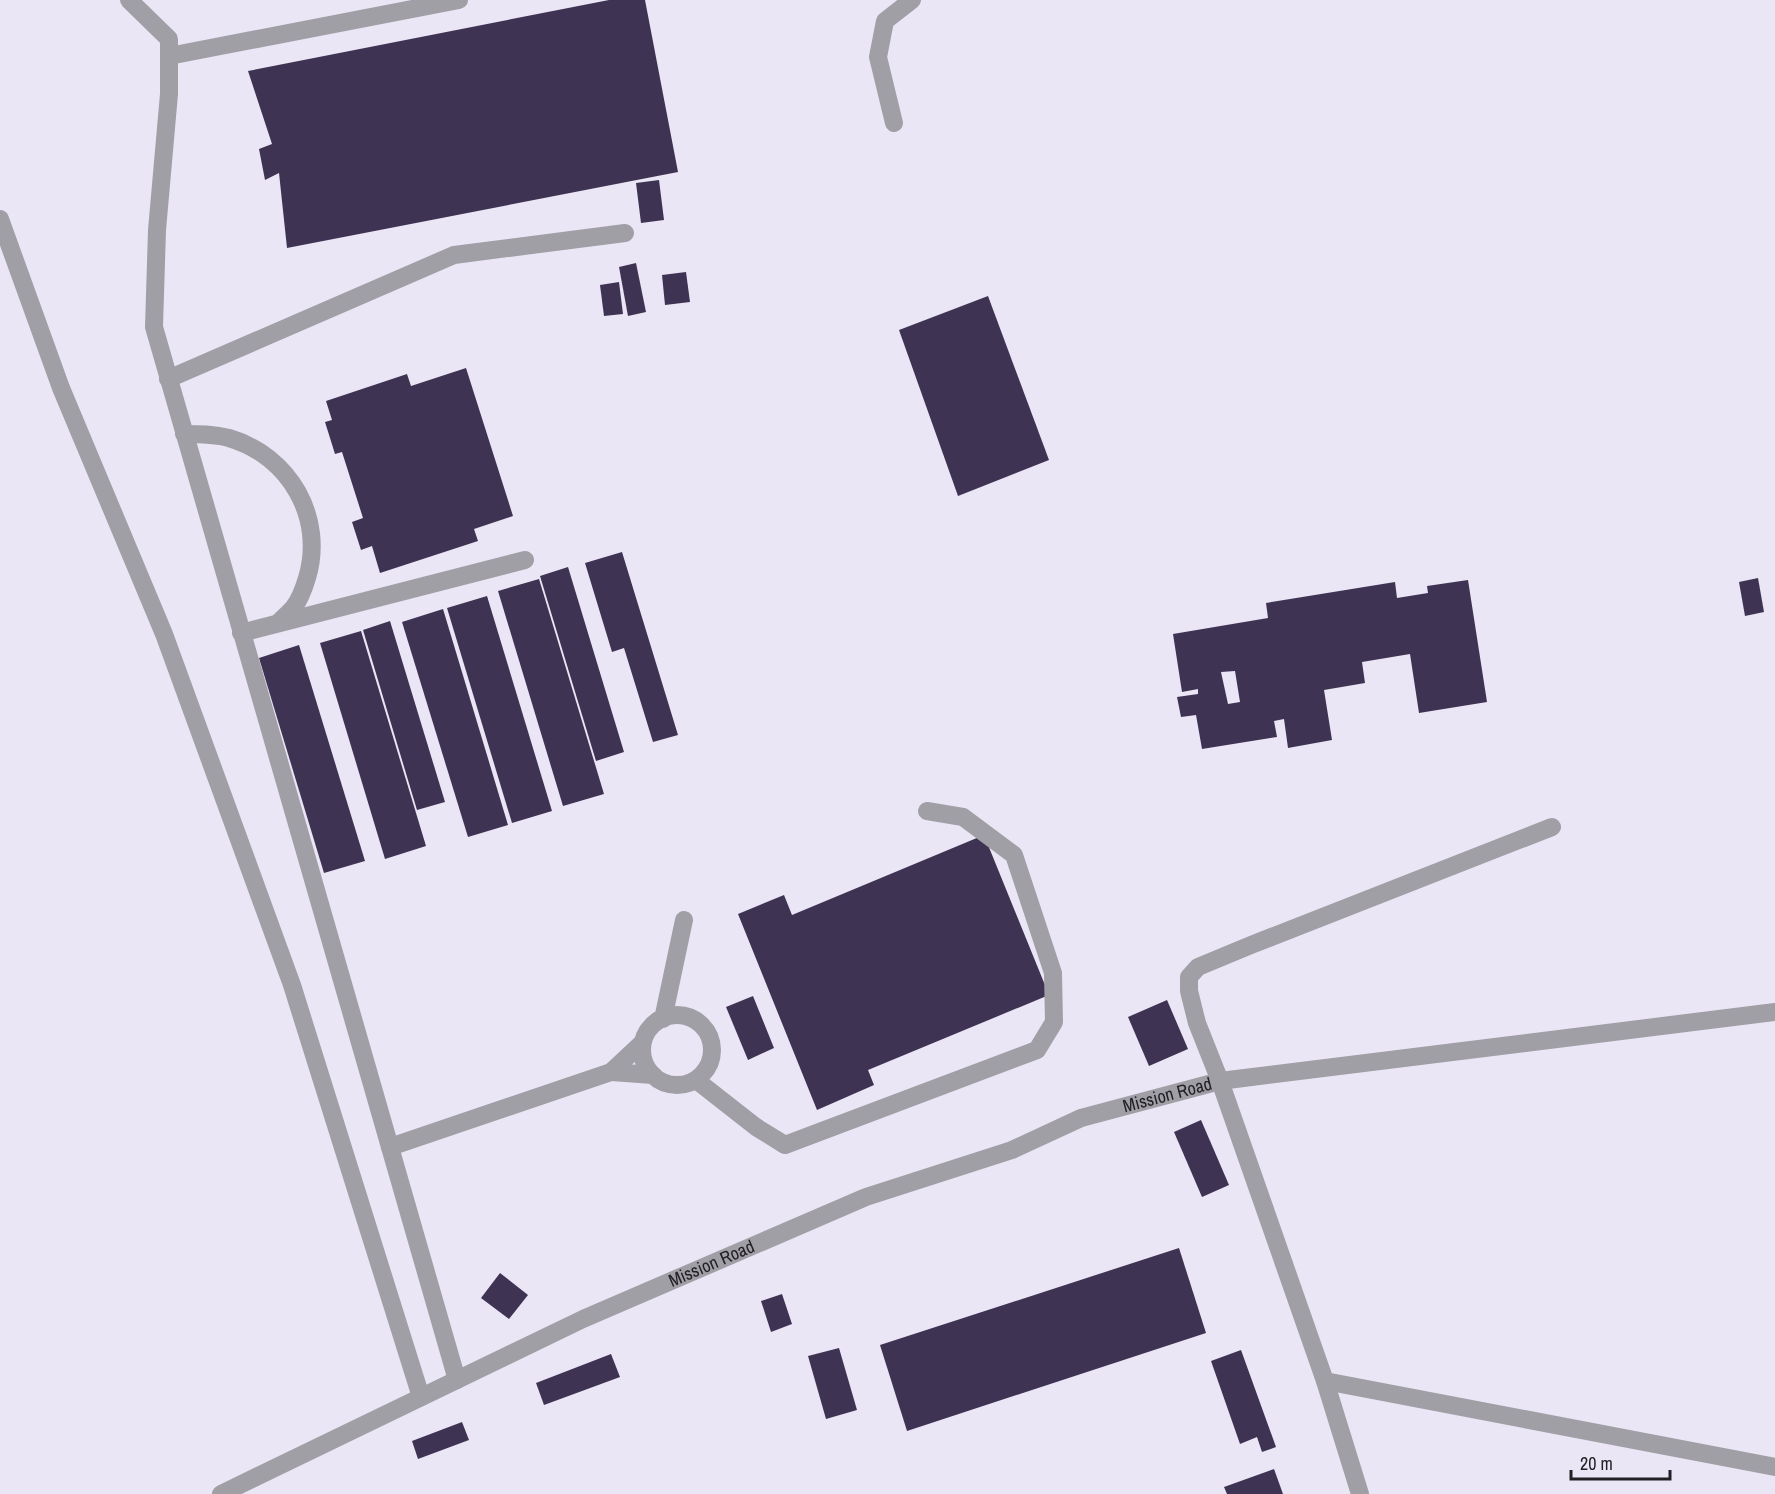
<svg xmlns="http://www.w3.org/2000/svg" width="1775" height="1494" font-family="'Archivo Narrow',sans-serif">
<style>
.building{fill:#3f3353;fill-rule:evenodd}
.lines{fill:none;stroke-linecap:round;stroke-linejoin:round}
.minor{stroke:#a19fa6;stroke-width:18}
.labels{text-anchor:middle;stroke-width:6;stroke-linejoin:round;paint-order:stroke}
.street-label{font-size:18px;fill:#222025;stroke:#ebe6f6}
</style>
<rect width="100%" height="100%" fill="#ebe6f6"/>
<g class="building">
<polygon points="609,0 645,0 678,172 287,248 279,173 265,180 259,149 272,144 248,71"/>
<polygon points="659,180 664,220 641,223 636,183"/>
<polygon points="636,263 646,312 628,316 619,267"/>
<polygon points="686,272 690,302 665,305 662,275"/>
<polygon points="619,282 623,314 604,316 600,285"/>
<polygon points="988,296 1049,460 958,496 899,330"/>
<polygon points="466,368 513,516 474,529 478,541 380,573 372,546 361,550 352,522 363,518 342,452 335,454 325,422 332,420 326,401 407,374 411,386"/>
<polygon points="622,552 678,735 653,742 624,648 612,652 585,563"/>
<polygon points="568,567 624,752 596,761 540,576"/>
<polygon points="1758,578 1764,612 1745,616 1739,582"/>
<polygon points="539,579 604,794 563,806 498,591"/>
<path d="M1468,580L1487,702L1419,713L1410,654L1362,662L1365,683L1324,690L1332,740L1288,748L1284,719L1274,721L1277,737L1202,749L1196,715L1181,717L1177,697L1198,694V689L1182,692L1173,634L1268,618L1266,603L1395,582L1397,598L1428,593L1427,586ZM1235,671L1240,702L1228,704L1221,672Z"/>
<polygon points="487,596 552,811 512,823 447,608"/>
<polygon points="443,609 508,825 468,837 402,622"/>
<polygon points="390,621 445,802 417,810 363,630"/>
<polygon points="361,631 426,846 385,859 320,643"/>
<polygon points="299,645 365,861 324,873 259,658"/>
<polygon points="984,835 1049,995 868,1070 874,1085 817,1110 738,914 784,895 792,915"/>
<polygon points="753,996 774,1048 748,1060 726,1007"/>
<polygon points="1167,1000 1188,1049 1149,1066 1128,1017"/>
<polygon points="1201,1120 1229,1185 1202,1197 1174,1132"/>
<polygon points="1179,1248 1206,1333 907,1431 880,1345"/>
<polygon points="500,1273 528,1295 509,1319 481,1298"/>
<polygon points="782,1294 792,1324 771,1332 761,1301"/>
<polygon points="839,1348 857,1410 826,1419 808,1356"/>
<polygon points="1241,1350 1276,1447 1262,1452 1257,1437 1240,1444 1211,1361"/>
<polygon points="611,1354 620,1377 544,1405 536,1383"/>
<polygon points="462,1422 469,1440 418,1459 412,1441"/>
<polygon points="1274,1469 1283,1494 1227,1494 1224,1487"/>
</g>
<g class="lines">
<g class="minor">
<polyline points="129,0 169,39 169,94 157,230 154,327 457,1380"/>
<polyline points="169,56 459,0"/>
<polyline points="894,123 878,57 885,21 912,0"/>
<polyline points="0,219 61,388 164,634 292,985 421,1397"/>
<polyline points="168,379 454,255 625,233"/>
<path d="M184,434C199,434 214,434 229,438C290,456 325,518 307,578C304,588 300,599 294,607C289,613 283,618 278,623"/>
<polyline points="241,633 525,560"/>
<circle cx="677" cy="1050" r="35"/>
<polyline points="663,1019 684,920"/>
<polyline points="611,1072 653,1075"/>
<polyline points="696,1080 756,1127 785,1145 1037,1050 1054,1022 1053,973 1014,855 963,817 927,811"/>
<polyline points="390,1147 611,1072 642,1043"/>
<polyline points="1325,1381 1775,1467"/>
<path id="s1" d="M221,1494L583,1319L866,1197L1012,1150L1081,1118L1220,1081L1775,1012"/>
<polyline points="1360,1494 1325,1381 1220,1081 1197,1023 1189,991 1189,977 1198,967 1251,945 1552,827"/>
</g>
</g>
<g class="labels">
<g class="street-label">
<text dy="6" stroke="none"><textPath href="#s1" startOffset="1029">Mission Road</textPath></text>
<text dy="6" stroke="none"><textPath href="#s1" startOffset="542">Mission Road</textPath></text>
</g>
</g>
<path d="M1571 1470v9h99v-9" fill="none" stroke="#222025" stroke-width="3"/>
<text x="1580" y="1470" font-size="18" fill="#222025" stroke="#ebe6f6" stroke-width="4.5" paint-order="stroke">20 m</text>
</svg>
